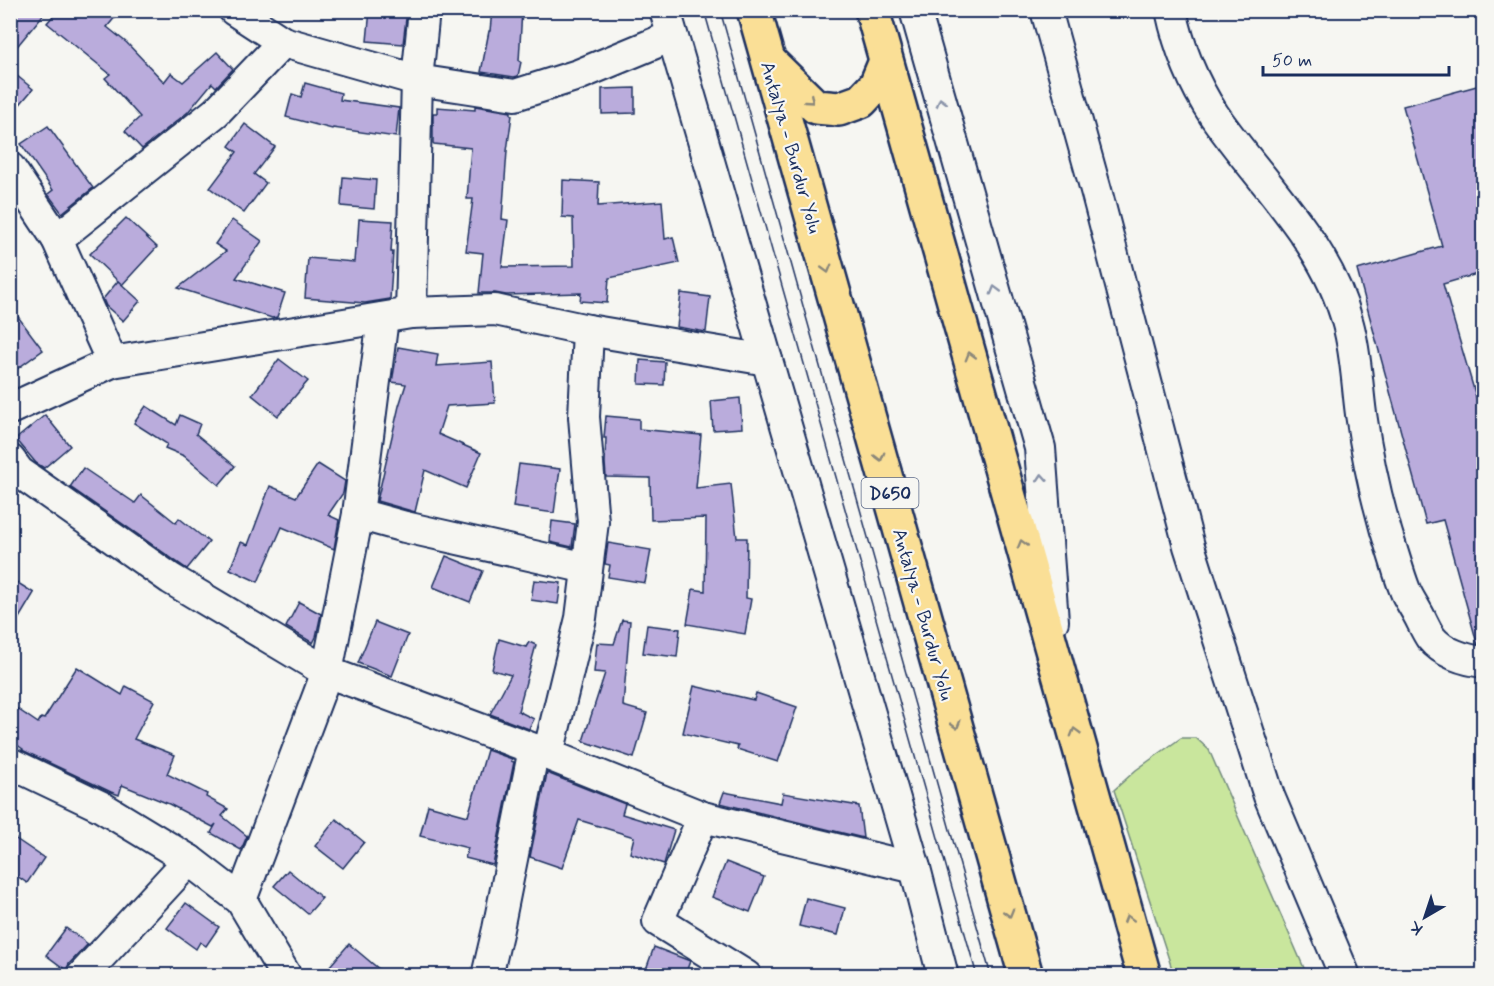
<svg xmlns="http://www.w3.org/2000/svg" width="1494" height="986" font-family="Mynerve,sans-serif">
<style>
.green{fill:#c9e69d;stroke:#728a7e;stroke-width:1.5}
.building{fill:#baacdc;stroke:#1b2f5e;stroke-width:1.5}
.lines{fill:none;stroke-linecap:round;stroke-linejoin:round}
.minor-casing{stroke:#1b2f5e;stroke-width:34}
.highway-casing{stroke:#1b2f5e;stroke-width:38}
.minor{stroke:#f6f6f2;stroke-width:30}
.highway{stroke:#fadf96;stroke-width:33}
.tram{stroke:#1b2f5e;stroke-width:1.5}
.oneway{stroke:#8a877a}
.oneway2{stroke:#8892a8}
.labels{text-anchor:middle;stroke-width:4.5;stroke-linejoin:round;paint-order:stroke}
.shield{fill:#f6f6f2;stroke:#5d6b8a;stroke-width:1.5}
.shield-label{font-size:18px;font-weight:bold;fill:#1b2f5e}
.street-label{font-size:20px;fill:#1b2f5e;stroke:#f6f6f2}
</style>
<rect width="100%" height="100%" fill="#f6f6f2"/>
<filter id="ink" filterUnits="userSpaceOnUse"><feTurbulence type="fractalNoise" baseFrequency=".0167" numOctaves="2"/><feDisplacementMap in="SourceGraphic" scale="12" xChannelSelector="R" yChannelSelector="G"/><feConvolveMatrix kernelMatrix="1 2 1 2 8 2 1 2 1" color-interpolation-filters="sRGB"/></filter>
<g filter="url(#ink)">
<polygon class="green" points="1181,738 1196,738 1209,750 1307,975 1174,975 1114,790 1136,770"/>
<g class="building">
<polygon points="10,10 47,10 10,55"/>
<polygon points="58,10 121,10 107,27 127,43 164,82 171,73 183,82 217,52 233,69 216,87 212,83 188,112 142,149 125,131 140,117 105,78 110,74 47,23"/>
<polygon points="370,10 407,10 403,44 367,41"/>
<polygon points="492,10 522,10 519,61 521,62 518,76 514,77 481,72 489,31 490,31"/>
<polygon points="10,70 33,89 10,116"/>
<polygon points="305,83 341,93 340,100 399,108 396,137 333,128 332,129 286,117 292,94 301,97"/>
<polygon points="1484,84 1484,272 1443,284 1484,424 1483,645 1477,643 1443,520 1426,524 1357,270 1442,246 1403,106"/>
<polygon points="635,88 635,113 602,114 602,89"/>
<polygon points="475,106 511,112 511,115 512,115 507,151 502,219 508,220 502,267 574,266 573,218 562,217 563,180 599,182 598,206 662,201 665,239 673,237 679,263 609,278 607,303 580,301 581,293 506,295 495,293 479,293 483,253 466,251 473,199 467,199 471,148 434,144 433,143 433,113 437,113 437,107 475,110"/>
<polygon points="245,124 275,147 254,174 266,183 244,213 210,188 237,152 229,146"/>
<polygon points="48,126 93,188 62,213 48,194 53,190 21,144"/>
<polygon points="343,177 376,180 374,209 341,206"/>
<polygon points="126,218 157,247 122,285 90,254"/>
<polygon points="359,219 393,221 391,252 393,252 390,299 365,303 305,298 308,258 354,262 355,249 357,249"/>
<polygon points="232,220 262,241 236,278 285,293 277,317 272,318 178,288 226,251 215,244"/>
<polygon points="118,281 140,301 123,321 106,306 103,299"/>
<polygon points="681,293 710,297 706,332 677,327"/>
<polygon points="10,306 43,350 10,374"/>
<polygon points="398,347 438,354 436,366 492,362 495,403 447,406 438,434 481,453 466,488 425,470 415,512 377,501 399,406 406,384 392,382"/>
<polygon points="279,359 308,381 278,416 252,395"/>
<polygon points="640,360 665,362 664,385 639,384"/>
<polygon points="740,398 742,428 713,430 711,401"/>
<polygon points="146,406 176,425 180,415 200,424 196,434 235,466 219,485 184,456 165,448 167,444 134,423"/>
<polygon points="45,415 70,446 44,468 36,463 16,439"/>
<polygon points="606,416 639,419 639,429 701,435 696,488 731,484 737,538 747,538 746,598 751,599 745,634 687,624 693,589 705,591 706,518 651,520 650,478 606,477 605,463 606,438 604,438"/>
<polygon points="318,464 345,481 343,493 328,515 339,520 334,549 282,527 258,582 230,569 241,542 248,545 270,486 296,497"/>
<polygon points="519,464 560,469 554,513 513,507"/>
<polygon points="83,468 135,503 141,495 176,523 179,518 209,542 187,569 70,487"/>
<polygon points="552,521 575,524 572,547 550,542"/>
<polygon points="608,543 651,550 645,583 608,577 610,565 605,564"/>
<polygon points="446,556 483,571 470,602 433,587"/>
<polygon points="10,578 34,593 10,633"/>
<polygon points="534,580 561,583 558,604 531,600"/>
<polygon points="299,602 321,614 316,637 313,643 286,627"/>
<polygon points="622,620 630,621 623,706 647,713 634,758 583,741 605,673 594,672 597,643 614,644"/>
<polygon points="375,622 408,635 392,676 358,663"/>
<polygon points="647,625 680,629 677,657 643,653"/>
<polygon points="499,639 526,647 529,642 536,645 518,711 534,719 529,729 490,714 511,675 492,670"/>
<polygon points="77,667 122,695 126,686 154,701 134,739 175,755 167,774 207,794 206,797 228,809 222,816 247,836 241,850 211,833 216,824 213,827 169,804 122,785 119,795 111,792 22,750 23,749 10,740 10,704 38,723 41,718 44,719"/>
<polygon points="694,686 754,700 756,693 797,707 778,762 737,749 738,746 683,733"/>
<polygon points="487,750 512,759 511,761 514,762 493,865 465,858 468,848 420,836 428,805 468,816"/>
<polygon points="547,773 625,804 622,814 674,830 664,864 630,853 634,837 579,820 562,868 530,857"/>
<polygon points="724,792 781,803 783,793 859,806 863,838 720,803"/>
<polygon points="336,819 364,842 343,868 315,846"/>
<polygon points="10,835 44,858 27,883 10,871"/>
<polygon points="726,862 764,877 750,912 712,897"/>
<polygon points="288,870 322,898 308,914 274,886"/>
<polygon points="806,898 845,908 838,935 799,926"/>
<polygon points="186,903 219,927 206,946 200,942 196,949 167,928"/>
<polygon points="66,928 88,944 69,964 66,970 46,955"/>
<polygon points="349,944 386,975 322,975"/>
<polygon points="654,947 690,961 685,975 644,975"/>
</g>
<g class="lines">
<g class="minor-casing">
<g id="minor">
<polyline points="234,10 283,42 417,80 515,95 578,75 672,36"/>
<polyline points="665,10 915,868 943,976"/>
<polyline points="915,10 1040,448 1053,621"/>
<polyline points="1046,10 1097,194 1189,546 1269,796 1345,976"/>
<path d="M1171,10C1179,48 1193,83 1214,115C1260,182 1327,242 1348,324C1356,353 1357,384 1361,414C1368,463 1379,512 1395,560C1398,570 1401,580 1405,590C1408,598 1414,606 1418,614C1422,621 1426,631 1431,638C1443,653 1465,660 1484,662"/>
<polyline points="10,168 57,239 112,362"/>
<polyline points="57,239 216,112 283,42"/>
<polyline points="411,313 417,80 424,10"/>
<polyline points="10,409 112,362 411,313 495,310 588,330 767,360"/>
<polyline points="10,460 19,472 171,579 327,672 534,749 703,817 915,868"/>
<polyline points="358,514 405,527 587,568"/>
<polyline points="548,754 581,618 593,522 584,417 588,330"/>
<polyline points="10,763 100,806 189,860 241,900 286,976"/>
<polyline points="703,817 658,921 746,976"/>
<polyline points="241,900 327,672 358,514 383,318"/>
<polyline points="82,976 189,860"/>
<polyline points="487,976 498,929 534,749"/>
</g>
</g>
<g class="highway-casing">
<g id="highway">
<polyline points="754,10 1026,976"/>
<polyline points="872,10 1144,976"/>
<polyline points="769,61 816,107 839,109 861,101 876,85 886,61"/>
</g>
</g>
<use href="#minor" class="minor"/>
<use href="#highway" class="highway"/>
<g class="tram">
<polyline points="704,10 977,976"/>
<polyline points="720,10 991,976"/>
</g>
</g>
<defs><path id="oneway-chevron" d="M-2-3.5L2.5 0L-2 3.5" fill="none" stroke-width="1.6" stroke-linecap="round" stroke-linejoin="round" transform="scale(1.5)"/></defs>
<g class="oneway">
<use href="#oneway-chevron" transform="translate(810 100) rotate(41)"/>
<use href="#oneway-chevron" transform="translate(827 269) rotate(74)"/>
<use href="#oneway-chevron" transform="translate(970 356) rotate(-106)"/>
<use href="#oneway-chevron" transform="translate(880 457) rotate(74)"/>
<use href="#oneway-chevron" transform="translate(1022 544) rotate(-106)"/>
<use href="#oneway-chevron" transform="translate(956 725) rotate(74)"/>
<use href="#oneway-chevron" transform="translate(1075 732) rotate(-106)"/>
<use href="#oneway-chevron" transform="translate(1009 913) rotate(74)"/>
<use href="#oneway-chevron" transform="translate(1128 919) rotate(-106)"/>
</g>
<g class="oneway2">
<use href="#oneway-chevron" transform="translate(941 102) rotate(-106)"/>
<use href="#oneway-chevron" transform="translate(995 290) rotate(-106)"/>
<use href="#oneway-chevron" transform="translate(1042 478) rotate(-94)"/>
</g>
</g>
<g class="labels">
<rect class="shield" x="861.5" y="478" width="57" height="30" rx="4.5"/>
<g class="shield-label">
<text x="890" y="499">D650</text>
</g>
<g class="street-label">
<text transform="translate(792 147) rotate(74)" y="7">Antalya - Burdur Yolu</text>
<text transform="translate(924 614) rotate(74)" y="7">Antalya - Burdur Yolu</text>
</g>
</g>
<rect width="1494" height="986" fill="none" stroke="#f6f6f2" stroke-width="36"/>
<rect x="18" y="18" width="1458" height="950" fill="none" stroke="#1b2f5e" stroke-width="2" filter="url(#ink)"/>
<g transform="translate(1425 917) rotate(219)" stroke="#f6f6f2" stroke-width="4.5" paint-order="stroke">
<path d="M0-4.5L10 22L0 15L-10 22Z" fill="#1b2f5e"/>
<text y="-9" font-size="16" font-weight="bold" text-anchor="middle" fill="#1b2f5e">K</text>
</g>
<path d="M1263 66v9h186v-9" fill="none" stroke="#1b2f5e" stroke-width="3"/>
<text x="1272" y="66" font-size="18" fill="#1b2f5e" stroke="#f6f6f2" stroke-width="4.5" paint-order="stroke">50 m</text>
</svg>
